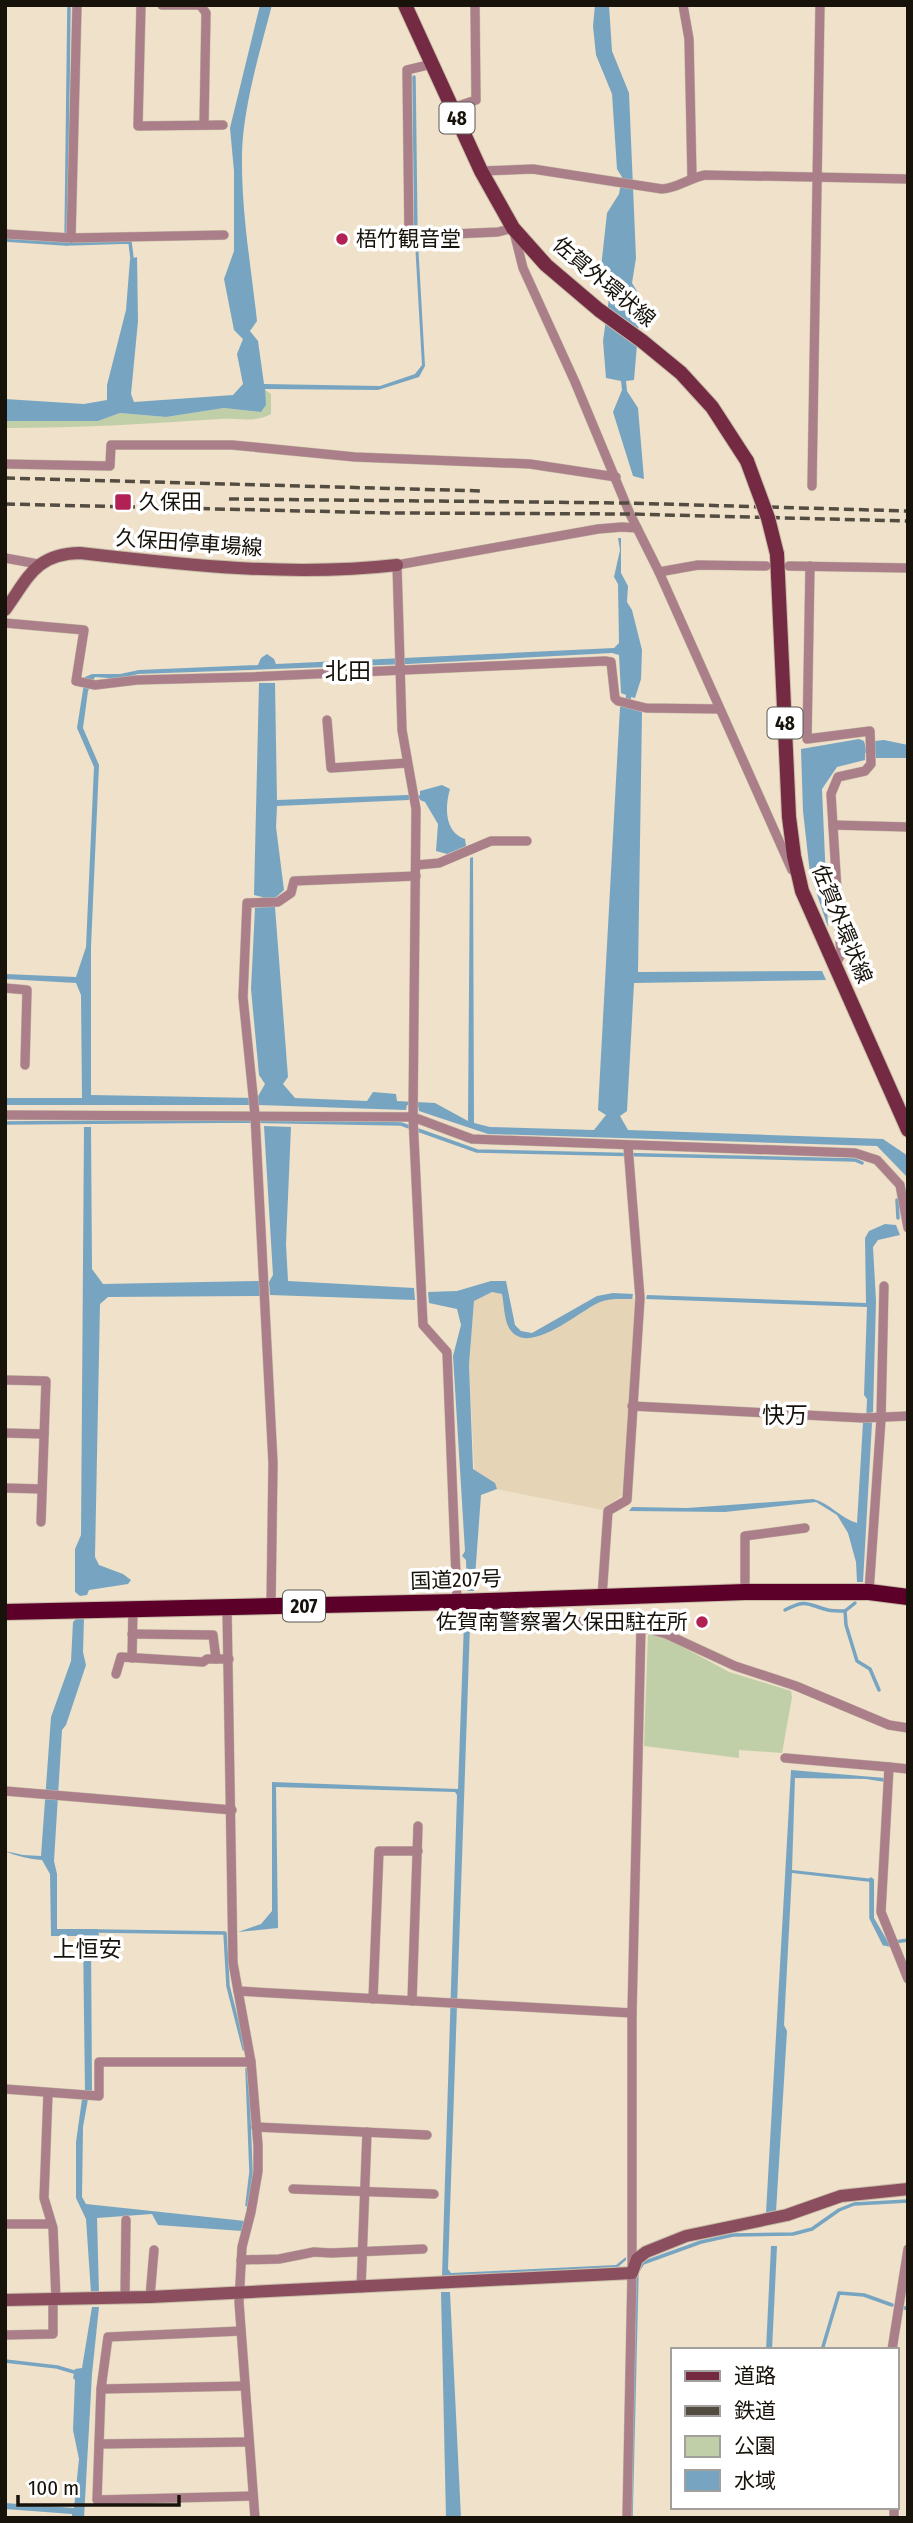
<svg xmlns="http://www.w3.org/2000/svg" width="913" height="2523" font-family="'Fira Sans Condensed','Noto Sans JP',sans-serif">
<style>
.built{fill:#e6d4b7}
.green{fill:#c0cfa7}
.water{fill:#77a5c1;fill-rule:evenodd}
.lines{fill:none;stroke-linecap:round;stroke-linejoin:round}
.stream{stroke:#77a5c1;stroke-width:3.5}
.street-casing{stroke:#c8bca7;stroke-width:10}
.secondary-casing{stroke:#c8bca7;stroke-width:14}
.primary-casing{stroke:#c8bca7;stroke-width:16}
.highway-casing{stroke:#c8bca7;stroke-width:18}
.street{stroke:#aa7f89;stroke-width:9}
.secondary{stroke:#8b4e5f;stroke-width:12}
.primary{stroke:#732a42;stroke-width:14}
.highway{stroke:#5c002a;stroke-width:16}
.rail{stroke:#534c40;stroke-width:3.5;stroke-dasharray:10 5;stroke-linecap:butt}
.primary-bridge-casing{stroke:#c8bca7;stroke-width:16;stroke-linecap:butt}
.primary-bridge{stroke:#732a42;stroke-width:14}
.poi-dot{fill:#b12153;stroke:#fff;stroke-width:2.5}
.labels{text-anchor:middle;stroke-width:7;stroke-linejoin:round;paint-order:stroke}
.shield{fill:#fff;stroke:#5d5954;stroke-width:2}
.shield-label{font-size:19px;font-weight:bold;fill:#17120a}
.poi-label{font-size:21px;fill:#17120a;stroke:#fff;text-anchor:start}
.street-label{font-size:21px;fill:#17120a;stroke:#fff}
.neighbourhood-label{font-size:23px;fill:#17120a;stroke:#fff}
</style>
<rect width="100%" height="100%" fill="#efe1ca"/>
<polygon class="built" points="504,1287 514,1331 538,1336 602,1297 633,1296 636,1302 622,1495 603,1510 475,1485 469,1365 474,1301 471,1292"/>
<g class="green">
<path d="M264,389L271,394V414C255,423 237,418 219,419C147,424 77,428 5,428V421H98L120,413L166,417L224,408L261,412Z"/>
<polygon points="648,1634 668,1639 729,1672 791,1691 792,1697 782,1753 739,1750 739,1758 644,1746"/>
</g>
<g class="water">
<path d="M260,5H272C260,51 243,107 242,154C241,210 251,266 257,321L250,331L258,341L264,384L380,386L415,374L422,365L415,242H418L425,366L419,377L378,390L265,389L266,405L261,412L224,408L166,417L120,413L98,421H5V399L84,404L107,400V385L126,310L130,259L137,257L138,321L131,394L134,402L233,395L243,384L237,354L243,339L234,330L224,279L234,251V171L230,128Z"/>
<polygon points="595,5 609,5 612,51 629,93 636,258 632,283 641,298 634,380 626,381 627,391 638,408 644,479 633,476 613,412 622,390 621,381 606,378 603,341 609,298 600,277 607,213 619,194 622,177 617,169 612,94 596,55 593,26"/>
<path d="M618,538H621V573L628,586L627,602L632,610L642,650L641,679L635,698L631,697V708L642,712L638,972L822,971L826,980L634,983L627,1111L620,1116L628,1130L883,1139L908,1156V1178L877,1146L488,1134L419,1111L418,1106L407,1105L406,1110L259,1105H5V1098H82L81,995L76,983L5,979V974L76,977L86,947L94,767L77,728L85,677L92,674H120L139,670L258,665L261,658L267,654L274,659L276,664L614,648L619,643L618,584L614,577L620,550ZM612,653L619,655L621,693L626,695L625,706L620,707L598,1110L606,1115L594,1130L490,1127L474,1123L473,857L470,858L468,1121L435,1103L397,1101L396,1094L373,1092L367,1101L295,1098L283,1084L288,1077L275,907L268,906V898H275L284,890L276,827L277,806L409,800L408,795L277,800L275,683H259L254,895L262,897V907L255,908L251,989L259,1075L265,1084L257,1098L91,1095V947L99,765L83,728L88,691L95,677L120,679L138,674L408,664Z"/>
<polygon points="859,739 864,741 866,749 874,748 875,741 884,740 908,745 908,758 876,758 875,753 865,753 865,760 837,767 822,789 828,927 810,874 803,811 801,749"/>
<path d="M442,785L450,789C445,806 444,832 465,839L466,846L447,854L436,851L438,824L425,802L420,800V791Z"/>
<polygon points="264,1126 291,1127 286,1244 288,1281 414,1288 415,1300 270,1295 269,1282 273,1275"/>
<polygon points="84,1127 91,1127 92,1269 103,1284 259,1281 261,1296 108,1297 100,1304 95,1557 99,1565 123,1574 131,1580 128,1584 89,1590 87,1595 80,1596 75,1592 75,1549 81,1535"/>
<path d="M885,1224L896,1225L900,1235L878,1240L873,1247L876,1301L873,1412L870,1413V1422L872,1423L863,1582H857L856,1562L848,1533L837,1515L816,1502L725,1512L629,1511L632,1507L687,1508L813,1499C830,1503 840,1518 857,1523L863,1423L866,1422L867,1399L864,1395L867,1307L646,1299L647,1295L866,1303L865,1238L869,1231Z"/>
<path d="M491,1281H506L515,1325L521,1331L532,1333L597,1296L613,1293L633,1294L632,1299C621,1299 610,1298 600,1302C580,1310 525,1361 508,1326C504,1317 504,1304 502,1294L492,1292L474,1301L469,1365L473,1469L495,1483L497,1489L481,1495L474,1591H467L466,1560L462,1556L465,1551L453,1356L461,1325L457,1309L429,1303L428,1292L457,1291Z"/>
<path d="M84,1618L83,1652L86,1665L66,1725L62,1730L54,1861L57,1874V1929H98L99,1936H91L92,2092H85L83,1936H51L50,1874L42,1860C29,1859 16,1856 5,1851L23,1855L41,1856L51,1717L71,1661L73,1622L76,1619Z"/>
<polygon points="464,1622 470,1625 448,2269 451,2273 616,2265 626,2257 626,2260 618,2267 442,2276 457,1795 455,1792 276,1787 278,1928 238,1932 261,1924 272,1911 272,1782 458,1789"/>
<polygon points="791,1770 885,1778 885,1782 866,1779 795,1778 792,1870 874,1879 874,1918 891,1947 886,1946 871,1918 871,1882 792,1873 784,2025 787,2031 776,2212 766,2213"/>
<polygon points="82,2099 88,2099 83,2127 82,2197 86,2204 245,2221 242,2231 158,2225 152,2214 97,2218 99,2293 91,2293 86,2219 76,2198 76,2142"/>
<polygon points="771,2246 777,2246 772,2350 766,2350"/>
<polygon points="441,2292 450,2292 461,2518 446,2518"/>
<polygon points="92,2307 99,2307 92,2374 84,2518 72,2518 72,2514 5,2509 5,2503 74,2508 79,2459 73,2430 75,2380 73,2378 75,2369 82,2368"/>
</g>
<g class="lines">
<g class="stream">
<polyline points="414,77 416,242"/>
<polyline points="5,240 66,244 130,242 132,258"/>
<polyline points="66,244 69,5"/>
<polyline points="408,797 420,797"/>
<polyline points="5,1123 247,1121 401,1124 477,1151 855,1160 862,1163"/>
<polyline points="897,1200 898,1218"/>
<polyline points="855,1603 845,1611 846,1625 857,1661 870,1669 879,1690"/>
<path d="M785,1610C808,1598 807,1605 828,1610C833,1611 840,1611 845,1611"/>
<polyline points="871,1879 871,1918 884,1944 888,1944"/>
<polyline points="99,1931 225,1933 228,1986 244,2049"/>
<polyline points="895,1942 908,1940"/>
<polyline points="247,2069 251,2172 247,2205"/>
<polyline points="905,2308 908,2309"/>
<polyline points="822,2350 839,2293 864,2295 892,2305"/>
<polyline points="5,2361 57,2367 74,2372"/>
<polyline points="631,2518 637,2272 643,2263 701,2242 733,2235 793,2234 812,2229 839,2210 854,2204 908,2201"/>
</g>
<g class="street-casing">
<g id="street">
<polyline points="141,5 138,126 223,125"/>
<polyline points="162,5 201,5"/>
<polyline points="683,5 689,39 692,178"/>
<polyline points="201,6 206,13 204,125"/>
<polyline points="432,64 407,70 409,236 498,232 513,228 523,268 575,382 630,514 659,572 792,870"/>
<polyline points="452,108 476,100 475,5"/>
<path d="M481,171L533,169L662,189C678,188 689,178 705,175L908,179"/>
<polyline points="5,234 71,238 224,235"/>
<polyline points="71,238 77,5"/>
<polyline points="5,464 110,466 111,445 232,445 355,457 530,464 616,477"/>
<polyline points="812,486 820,5"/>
<polyline points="5,558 38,564"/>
<polyline points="789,566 908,568"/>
<polyline points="810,566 807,739 870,731 871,764 865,771 838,777 831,794 841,955 835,965"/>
<polyline points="659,572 698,565 766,566"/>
<polyline points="5,623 84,630 76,681 95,685 137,680 250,677 605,661 611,662 615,698 618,701 646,708 719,709"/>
<polyline points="327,720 331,768 407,763"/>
<polyline points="833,825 908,827"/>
<polyline points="417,865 439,863 491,841 527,841"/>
<polyline points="5,988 27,990 25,1065"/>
<polyline points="5,1115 413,1117 472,1139 855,1153 877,1160 900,1185 908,1228"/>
<polyline points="5,1380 46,1381 41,1522"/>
<polyline points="632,1406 863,1418 908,1416"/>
<polyline points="5,1433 44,1434"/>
<polyline points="5,1488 42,1489"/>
<polyline points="745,1592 745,1536 805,1528"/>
<polyline points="869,1592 881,1419 884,1286"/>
<polyline points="602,1597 608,1511 627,1500 640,1298 628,1146"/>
<polyline points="493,1601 502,1615 641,1627 666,1634 735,1666 796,1686 889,1725 908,1728"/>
<polyline points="457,1602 447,1352 423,1325 413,1117 416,809 402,730 397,565 598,529 622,527 637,528"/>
<polyline points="271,1606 273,1463 255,1115 243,997 247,903 278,902 291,893 294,881 416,876"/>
<polyline points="227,1607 233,1963 251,2062 258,2145 258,2171 251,2212 242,2247 239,2302 255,2518"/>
<polyline points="132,1634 213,1635 216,1659"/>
<polyline points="132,1658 133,1609"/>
<polyline points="116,1674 121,1657 203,1662 207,1659 229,1659"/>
<polyline points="785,1758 889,1767 881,1912 908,1979"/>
<polyline points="889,1767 908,1769"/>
<polyline points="5,1791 232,1810"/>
<polyline points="238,1991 632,2013"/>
<polyline points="373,1999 379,1851 418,1851"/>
<polyline points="412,2001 418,1826"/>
<polyline points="5,2089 99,2096 99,2062 251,2062"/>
<polyline points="48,2093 44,2198 53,2228 56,2299"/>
<polyline points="256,2127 427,2135"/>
<polyline points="293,2189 434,2194"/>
<polyline points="5,2224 51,2224"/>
<polyline points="241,2260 279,2259 314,2252 331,2253 423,2249"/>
<polyline points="361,2288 367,2132"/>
<polyline points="125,2297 126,2220"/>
<polyline points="150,2297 154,2250"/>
<polyline points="241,2331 108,2337 101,2389 97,2500 253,2496"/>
<polyline points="5,2335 53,2334 53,2299"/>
<polyline points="892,2350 908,2249"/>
<polyline points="101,2389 245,2386"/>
<polyline points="99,2444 249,2442"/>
<polyline points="894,2507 894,2518"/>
<polyline points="627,2518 632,2273 632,2013 641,1627"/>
</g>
</g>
<g class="secondary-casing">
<g id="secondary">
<path d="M5,610C29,577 35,554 80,553C185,565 291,577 397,565"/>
<polyline points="5,2300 150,2297 632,2273 637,2259 646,2252 686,2236 787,2215 841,2196 908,2189"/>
</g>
</g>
<g class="primary-casing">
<g id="primary">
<polyline points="405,5 481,171 513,228 546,265 599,310 642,341 681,373 712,407 747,461"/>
<polyline points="777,554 789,817 794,856 802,891 908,1130"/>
</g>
</g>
<g class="highway-casing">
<polyline id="highway" points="5,1612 457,1602 745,1592 869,1592 908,1597"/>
</g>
<use href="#street" class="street"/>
<use href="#secondary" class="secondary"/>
<use href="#primary" class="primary"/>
<use href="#highway" class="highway"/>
<g class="rail">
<polyline points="5,478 484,491"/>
<polyline points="229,499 626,503 908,511"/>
<polyline points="5,504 391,513 630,514 908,521"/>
</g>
<g class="primary-bridge-casing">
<polyline id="primary-bridge" points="747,461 768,518 777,554"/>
</g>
<use href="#primary-bridge" class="primary-bridge"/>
</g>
<g class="poi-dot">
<circle cx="342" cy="239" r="7"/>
<rect x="114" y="493" width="18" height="18" rx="3.5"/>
<circle cx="702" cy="1622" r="7"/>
</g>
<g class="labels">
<g class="shield">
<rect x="439.5" y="102.5" width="35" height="31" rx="5"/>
<rect x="767.5" y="707.5" width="35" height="31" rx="5"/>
<rect x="283" y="1590.5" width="42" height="31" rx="5"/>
</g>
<g class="shield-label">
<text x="457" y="125">48</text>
<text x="785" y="730">48</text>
<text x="304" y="1613">207</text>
</g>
<g class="poi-label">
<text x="356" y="246">梧竹観音堂</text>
<text x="139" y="509">久保田</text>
<text x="688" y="1629" text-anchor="end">佐賀南警察署久保田駐在所</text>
</g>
<g class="street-label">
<text transform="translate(604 282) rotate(40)" y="7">佐賀外環状線</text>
<text transform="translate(189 543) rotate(4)" y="7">久保田停車場線</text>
<text transform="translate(842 924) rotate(68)" y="7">佐賀外環状線</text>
<text transform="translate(456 1580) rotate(-2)" y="7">国道207号</text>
</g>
<g class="neighbourhood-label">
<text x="348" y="679">北田</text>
<text x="785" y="1423">快万</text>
<text x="87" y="1957">上恒安</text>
</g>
</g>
<rect width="913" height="2523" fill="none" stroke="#17120a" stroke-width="14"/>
<rect x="671" y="2348" width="228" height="161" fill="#ffffff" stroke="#a2a09d" stroke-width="2"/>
<rect x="685" y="2371" width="35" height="10" fill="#732a42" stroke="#a2a09d" stroke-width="2"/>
<text x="734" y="2383" font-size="21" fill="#17120a">道路</text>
<rect x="685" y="2406" width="35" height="10" fill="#534c40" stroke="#a2a09d" stroke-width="2"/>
<text x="734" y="2418" font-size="21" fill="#17120a">鉄道</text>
<rect x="685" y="2436" width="35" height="21" fill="#c0cfa7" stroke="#a2a09d" stroke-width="2"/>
<text x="734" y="2453" font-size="21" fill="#17120a">公園</text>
<rect x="685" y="2470" width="35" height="21" fill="#77a5c1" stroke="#a2a09d" stroke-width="2"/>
<text x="734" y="2488" font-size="21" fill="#17120a">水域</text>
<path d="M18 2495v10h161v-10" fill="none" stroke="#17120a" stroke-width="3.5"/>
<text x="28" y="2495" font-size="21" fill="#17120a" stroke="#ffffff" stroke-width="5" paint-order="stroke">100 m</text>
</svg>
